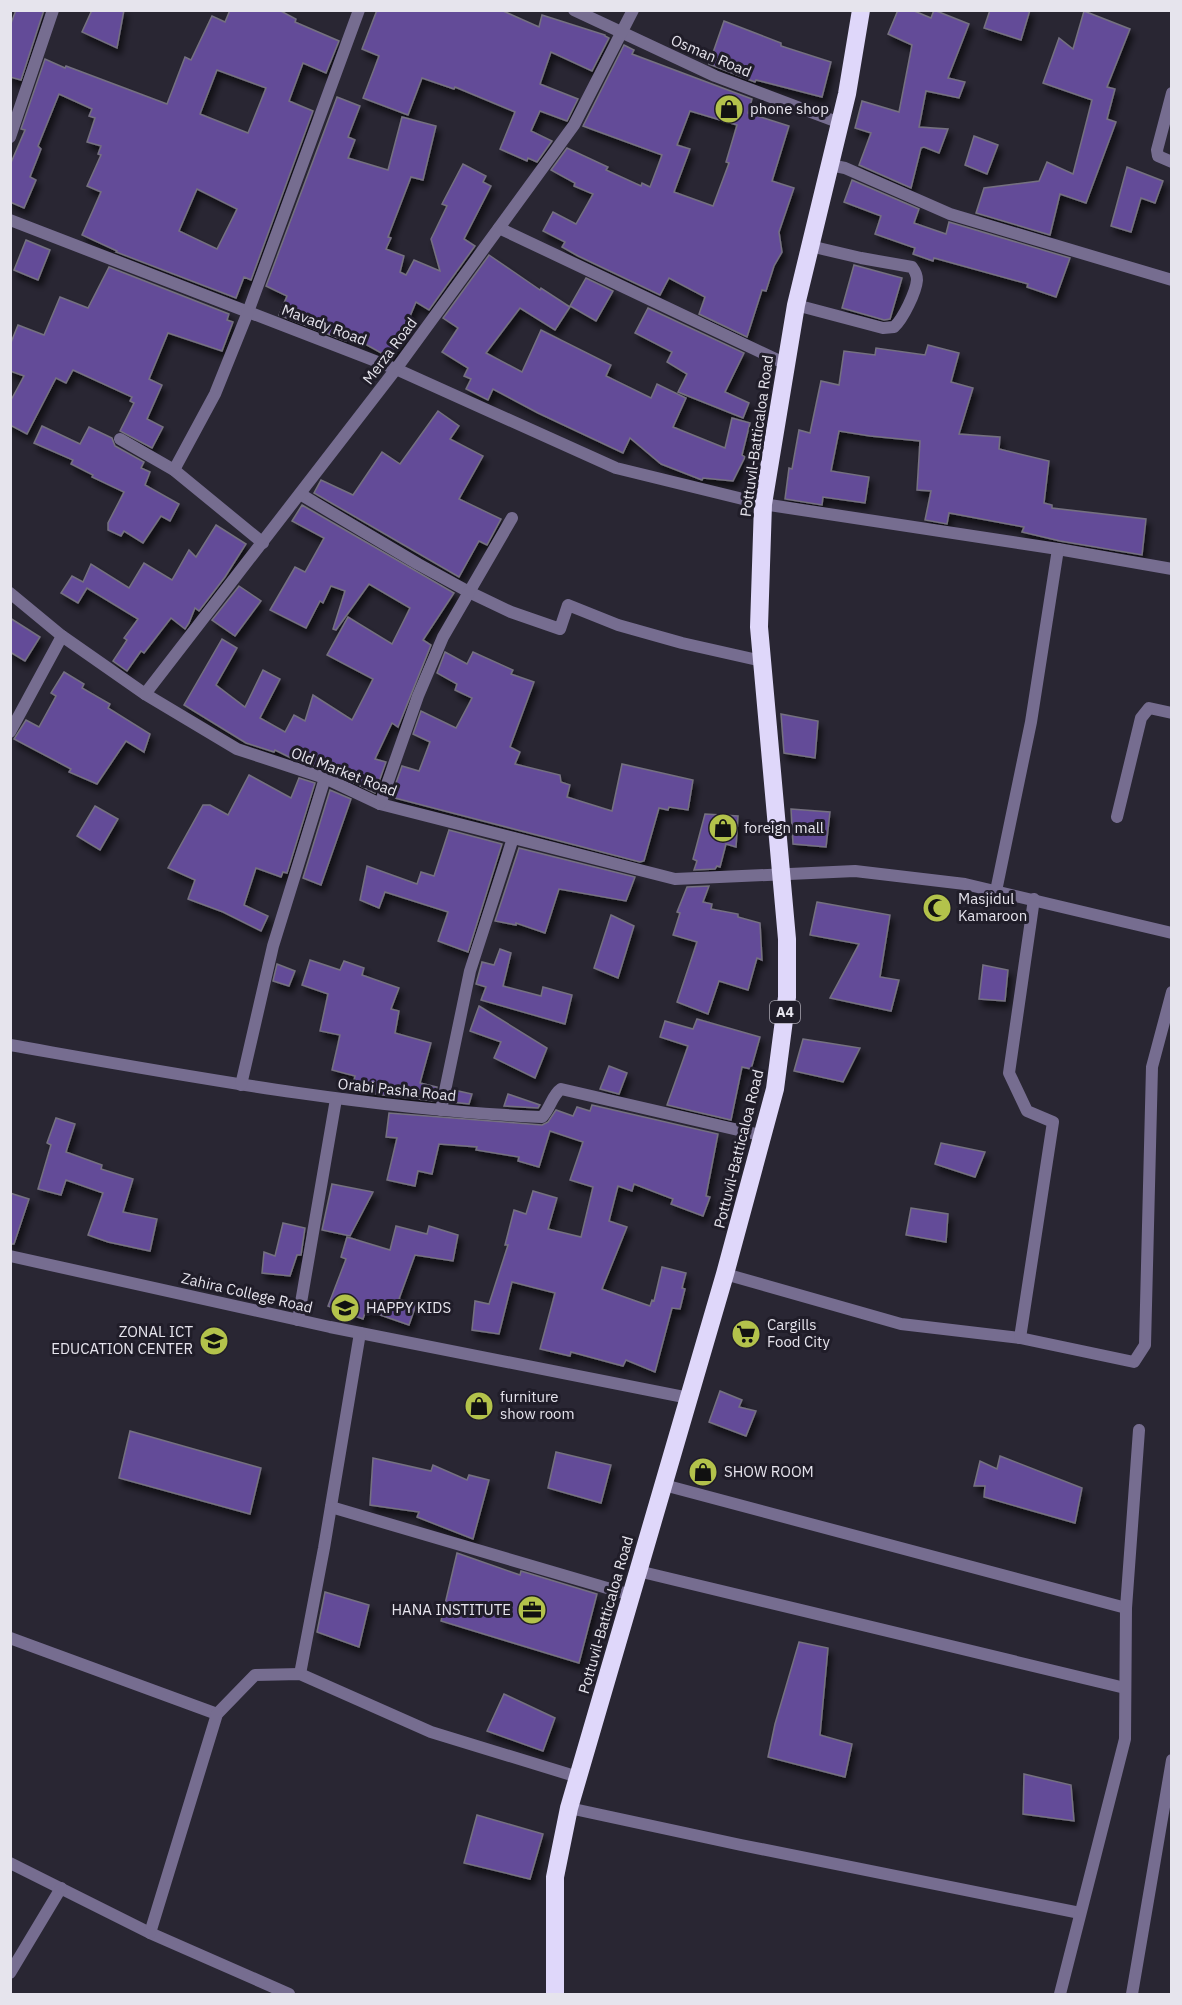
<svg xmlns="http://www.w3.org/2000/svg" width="1182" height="2005" font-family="'IBM Plex Sans',sans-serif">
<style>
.building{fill:#644c98;stroke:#757180;stroke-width:1.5;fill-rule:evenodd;filter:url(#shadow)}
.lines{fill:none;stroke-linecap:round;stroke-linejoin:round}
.lane{stroke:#766d90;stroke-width:12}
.street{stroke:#766d90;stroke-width:12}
.highway{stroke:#dfd7fa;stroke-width:18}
.labels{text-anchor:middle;stroke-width:6;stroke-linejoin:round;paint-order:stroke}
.shield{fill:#201d29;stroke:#aba8b2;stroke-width:1.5}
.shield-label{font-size:14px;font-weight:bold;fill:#e6e4ed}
.street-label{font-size:15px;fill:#e6e4ed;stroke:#201d29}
.poi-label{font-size:15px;fill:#e6e4ed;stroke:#201d29;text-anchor:start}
</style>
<defs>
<filter id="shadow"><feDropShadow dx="3.5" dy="6" stdDeviation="3" flood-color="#0009"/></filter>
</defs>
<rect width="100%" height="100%" fill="#292633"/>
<g class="building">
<polygon points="16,10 44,10 21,80 10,77 10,26"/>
<polygon points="92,10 124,10 117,48 82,32"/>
<path d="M230,10H279L296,19L295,22L339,41L326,73L303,63L289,101L313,111L251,280L244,277L236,298L116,252L117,251L82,235L101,192L87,186L101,155L98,154L101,146L87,142L95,118L89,116L92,109L59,94L38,146L41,149L30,177L36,180L24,208L10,202V165L25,130L21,129L45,59L65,68L66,66L167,104L185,57L191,60L212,16L225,22ZM217,70L266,88L248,133L200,114ZM197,189L237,209L217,249L179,231Z"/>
<polygon points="377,10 501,10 539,27 542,15 605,35 605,36 609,38 592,71 551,52 540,84 578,99 567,121 540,111 531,131 552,141 537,162 528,158 527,161 500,149 515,112 455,87 454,89 422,78 408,115 363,98 379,56 362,49"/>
<polygon points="898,10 912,10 931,18 934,10 969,24 948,78 965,82 959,98 926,91 919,127 948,129 939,153 924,147 921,148 911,188 859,165 871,133 855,128 862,101 899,112 912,45 888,34"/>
<polygon points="990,10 1030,10 1021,40 984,28"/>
<polygon points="1084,11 1130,29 1107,87 1115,89 1107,119 1116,122 1086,203 1060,194 1050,235 976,213 984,188 1039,181 1047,162 1073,174 1092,100 1043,83 1059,38 1073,49"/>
<polygon points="724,21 781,43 781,46 831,62 822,97 756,80 755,82 709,64"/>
<path d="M624,45L634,50L632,54L752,99L748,113L789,126L772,181L794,188L779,232L782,252L774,266L766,291L762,290L747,337L699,314L705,297L669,278L660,295L578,256L562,247L565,242L543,231L553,212L576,224L593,194L574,186L575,183L551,170L567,148L608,167L606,170L641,186L642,183L650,187L662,155L583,126ZM690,111L737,125L726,162L729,163L713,206L674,192L690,149L677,145Z"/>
<polygon points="337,97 360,106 348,137 355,140 348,158 388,170 402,117 436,126 423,180 411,177 388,237 391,238 386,249 404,256 400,272 406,275 414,260 440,271 431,239 447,206 442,204 463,164 486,176 483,182 491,186 464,239 475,246 429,310 416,302 403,333 406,334 392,359 349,335 346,341 279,315 287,296 266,286"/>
<polygon points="974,136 998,145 987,174 965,165"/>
<polygon points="1127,167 1163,181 1155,203 1141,198 1131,232 1111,226"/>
<polygon points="852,180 919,209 914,223 946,234 949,222 1070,258 1056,297 1027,287 1028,284 934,258 933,261 913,254 915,248 875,234 881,216 844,202"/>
<polygon points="26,240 50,250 38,280 14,270"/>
<polygon points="489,255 540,290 541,288 570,307 555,330 520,308 486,353 522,372 541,330 611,365 606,376 651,398 657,384 686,398 673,427 725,448 732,418 750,423 742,455 745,457 733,481 703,478 702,480 661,464 630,438 623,453 538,413 493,389 488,400 466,389 471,379 464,376 468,368 442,352 458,328 443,318"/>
<polygon points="854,265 902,278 890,319 884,320 842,308"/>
<polygon points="109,267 229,314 227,320 233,322 222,351 168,333 149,379 162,385 147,419 163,427 152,448 120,431 134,403 130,401 132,397 73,370 66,383 56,378 27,434 10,425 10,402 24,376 10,371 10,345 18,325 44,335 60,297 88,308"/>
<polygon points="586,278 613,291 596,321 570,306"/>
<polygon points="648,308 744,353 725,392 749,403 743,418 678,392 687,374 667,362 672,352 635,333"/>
<polygon points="928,345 959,353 951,382 973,388 959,434 1000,437 999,449 1049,461 1044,503 1052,505 1052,508 1146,519 1142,555 1060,541 1022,532 1024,527 949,513 947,524 925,520 931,491 917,490 920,441 870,436 839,431 831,471 869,477 865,503 823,497 822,505 785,499 789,468 792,469 799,430 810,433 821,381 839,385 844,351 875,355 876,348 925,355"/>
<polygon points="438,411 459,426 450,439 483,456 459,499 501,519 487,545 479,541 459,577 314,493 321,480 353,495 382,452 400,464"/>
<polygon points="42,426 80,444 89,427 112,438 115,446 144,462 141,468 150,472 145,485 179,504 170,521 161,516 143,543 124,531 121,536 108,530 108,523 124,492 92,477 93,475 71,464 73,460 34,443"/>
<polygon points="302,505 454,593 423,640 431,645 398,727 392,723 375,759 386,762 375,793 328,770 293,759 275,750 274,752 246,743 184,705 222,639 237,648 216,685 245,707 263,670 280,679 260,718 285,732 294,715 305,721 313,695 352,720 373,679 327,655 348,617 392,644 410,608 369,584 336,630 333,629 345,591 331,586 323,603 320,601 306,628 270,610 295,567 305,572 324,538 292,521"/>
<polygon points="216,525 246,544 225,577 199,611 195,608 189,623 185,629 171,618 144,653 141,651 127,671 113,661 127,640 124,638 138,619 87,588 78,603 61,593 72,576 83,582 91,564 129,588 144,563 172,580 189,550 196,557"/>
<polygon points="239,586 261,601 235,636 212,620"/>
<polygon points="10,618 40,637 25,661 10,652"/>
<polygon points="445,652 467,664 473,652 513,670 511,674 534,682 510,747 520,752 515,764 560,775 561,782 570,785 567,797 612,811 622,764 693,780 688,810 669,807 668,810 659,808 644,861 640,862 391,797 402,766 419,771 430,742 413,734 421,711 456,728 472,698 455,690 457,684 437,673"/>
<polygon points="64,672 84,684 82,688 110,704 108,708 150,734 144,752 126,741 97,784 69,772 71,769 14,739 26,720 39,727 56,696 51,693"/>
<polygon points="781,714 818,721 815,758 784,753"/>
<polygon points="249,775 291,798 299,778 315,783 287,873 283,872 281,877 256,868 244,905 268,916 261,931 223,912 188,899 195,880 168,868 203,805 210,805 228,815"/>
<polygon points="330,790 351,799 321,885 303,878"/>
<polygon points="95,806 118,819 100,850 77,836"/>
<polygon points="791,809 830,812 826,847 793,844"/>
<polygon points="705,814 738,816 736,847 726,844 720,867 717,866 715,869 694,870 697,861 693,859"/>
<polygon points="449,830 502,844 468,952 438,941 448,912 385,892 379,908 360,900 367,866 417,884 421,872 434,876"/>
<polygon points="519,848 635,877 626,901 559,889 545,933 516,923 516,925 495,921"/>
<polygon points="709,886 703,902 712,904 711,909 738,914 738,917 760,923 762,960 757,958 748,990 719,981 708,1014 677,1002 697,942 673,935 680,913 677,912 687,887"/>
<polygon points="817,902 890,915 880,977 899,980 891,1011 830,998 859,944 810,935"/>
<polygon points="611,915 634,926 618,978 594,968"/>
<polygon points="500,949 511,953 503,986 541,996 543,987 572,995 565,1024 481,1000 486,987 476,984 482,962 494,965"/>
<polygon points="310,960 340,970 344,961 364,968 362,975 399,988 391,1009 399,1011 395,1033 431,1043 420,1083 437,1087 434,1101 383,1095 352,1089 355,1076 332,1070 340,1035 320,1031 328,994 302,985"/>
<polygon points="277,964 295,971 289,986 273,981"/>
<polygon points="983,965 1008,970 1005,1001 979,999"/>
<polygon points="479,1006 547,1048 535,1078 494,1058 501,1042 470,1031"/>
<polygon points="697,1019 760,1037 751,1069 742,1067 731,1120 667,1105 688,1046 660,1037 665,1021 693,1029"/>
<polygon points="803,1039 860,1048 843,1082 794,1071"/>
<polygon points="609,1066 627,1073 619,1094 600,1089"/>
<polygon points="454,1090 472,1094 469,1104 451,1102"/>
<polygon points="508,1094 540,1105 538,1108 504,1106"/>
<polygon points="592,1105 718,1134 706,1196 710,1197 703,1216 671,1204 673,1199 634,1184 632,1191 618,1186 609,1221 627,1227 602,1289 650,1306 652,1300 654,1301 662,1267 686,1273 682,1288 685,1289 680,1309 672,1308 655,1372 626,1360 623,1366 571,1352 570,1356 540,1349 555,1293 512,1282 499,1334 472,1330 475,1301 489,1304 508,1245 505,1245 514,1210 526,1214 533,1191 557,1198 548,1229 581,1237 593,1187 570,1180 583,1142 550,1131 539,1167 518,1161 519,1157 476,1150 477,1147 439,1144 432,1174 418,1171 415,1186 387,1180 397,1138 386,1137 389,1113 542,1125 548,1122 556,1110 573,1116 577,1107 590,1111"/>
<polygon points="56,1118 75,1124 66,1152 102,1165 101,1169 133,1179 123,1212 157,1219 150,1251 108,1242 88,1235 103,1193 66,1180 61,1195 38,1189 51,1145 47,1143"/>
<polygon points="941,1143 985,1152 975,1177 935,1164"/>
<polygon points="332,1184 373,1192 350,1236 322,1230"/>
<polygon points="10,1193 29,1199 14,1244 10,1244"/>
<polygon points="911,1208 948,1214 946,1242 906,1235"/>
<polygon points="283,1223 305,1228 301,1255 297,1255 290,1276 262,1273 264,1252 275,1256"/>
<polygon points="396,1226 427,1234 429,1226 458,1235 453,1261 415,1255 399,1299 416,1305 409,1325 366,1310 363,1319 328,1306 346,1259 341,1257 347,1237 390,1250"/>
<polygon points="720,1391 742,1400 739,1407 756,1411 746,1436 709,1422"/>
<polygon points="130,1431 261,1468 250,1514 119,1478"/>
<polygon points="556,1452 611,1465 601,1503 548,1488"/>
<polygon points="1000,1456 1082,1488 1075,1523 984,1497 985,1486 974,1486 980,1461 997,1469"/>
<polygon points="373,1458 431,1471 433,1465 467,1480 469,1475 489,1480 473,1539 417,1517 419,1512 370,1505"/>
<polygon points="457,1553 520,1575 521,1571 597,1594 579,1663 441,1621"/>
<polygon points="325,1592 369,1605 359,1647 317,1632"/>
<polygon points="799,1642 828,1648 820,1735 852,1744 845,1777 768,1757 775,1724"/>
<polygon points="504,1694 555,1718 543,1751 487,1731"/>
<polygon points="1024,1774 1071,1785 1074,1821 1023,1814"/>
<polygon points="477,1815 543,1834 530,1879 464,1863"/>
</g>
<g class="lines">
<path class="lane" d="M796,305L883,328L894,327C903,319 916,292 917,280C917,274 915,271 912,267L861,258L810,246"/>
<g class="street">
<polyline points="574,10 715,76 840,123"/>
<polyline points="1172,93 1157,150 1158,156 1172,162"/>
<polyline points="10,137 53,10"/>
<polyline points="830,165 845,168 950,214 1172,280"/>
<polyline points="10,220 396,369 616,468 763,504 1058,549 1172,569"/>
<polyline points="499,228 786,364"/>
<polyline points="120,439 174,470 263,543"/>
<polyline points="174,470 215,394 248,312 359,10"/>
<polyline points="300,494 418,564 469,592 511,612 560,629 568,605 618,625 682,643 762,661"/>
<polyline points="10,593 62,636 145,694 237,749 325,778 380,804 675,879 855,871 965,884 1172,933"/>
<polyline points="145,694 396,369 574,125 633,10"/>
<polyline points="10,732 62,636"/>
<polyline points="380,804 418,696 443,637 512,518"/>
<polyline points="1117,817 1141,718 1149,708 1172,713"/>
<polyline points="996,891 1031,722 1058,549"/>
<path d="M10,1045C187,1076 363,1109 542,1117C550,1109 552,1095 561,1089L764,1136"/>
<polyline points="241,1085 273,946 325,778"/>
<polyline points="441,1110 470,971 513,838"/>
<polyline points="10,1256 330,1327 689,1398"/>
<polyline points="725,1274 901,1324 1020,1338 1134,1362 1145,1345 1152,1067 1172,992"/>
<polyline points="298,1320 336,1099"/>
<polyline points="1020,1338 1053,1122 1027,1111 1009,1073 1034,899"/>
<polyline points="664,1485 1126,1608"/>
<polyline points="331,1507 631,1595"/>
<polyline points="638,1571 1125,1688"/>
<polyline points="10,1638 217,1714"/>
<polyline points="300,1674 324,1548 360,1333"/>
<polyline points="569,1808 741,1845 1080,1913"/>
<polyline points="10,1863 150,1933 289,1994"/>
<polyline points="150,1933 217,1714 255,1675 300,1674 431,1732 578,1777"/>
<polyline points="10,1973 61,1888"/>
<polyline points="1060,1994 1125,1739 1126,1608 1139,1430"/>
<polyline points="1132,1994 1172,1760"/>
</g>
<polyline class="highway" points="555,1994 555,1877 569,1808 725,1274 775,1089 787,997 787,939 759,627 763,504 796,305 847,94 861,10"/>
</g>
<defs>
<g id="shop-disc" transform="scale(1.5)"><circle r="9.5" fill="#b3c24b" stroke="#201d29"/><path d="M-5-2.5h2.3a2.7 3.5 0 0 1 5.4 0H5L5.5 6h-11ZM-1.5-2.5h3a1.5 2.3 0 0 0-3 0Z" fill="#111"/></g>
<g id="mosque-disc" transform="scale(1.5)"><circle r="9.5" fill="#b3c24b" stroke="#201d29"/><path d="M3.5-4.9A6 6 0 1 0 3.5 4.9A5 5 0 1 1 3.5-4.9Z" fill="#111"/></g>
<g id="university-disc" transform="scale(1.5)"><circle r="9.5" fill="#b3c24b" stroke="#201d29"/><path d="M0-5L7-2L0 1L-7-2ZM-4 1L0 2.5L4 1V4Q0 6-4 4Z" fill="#111"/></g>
<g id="supermarket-disc" transform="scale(1.5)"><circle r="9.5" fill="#b3c24b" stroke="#201d29"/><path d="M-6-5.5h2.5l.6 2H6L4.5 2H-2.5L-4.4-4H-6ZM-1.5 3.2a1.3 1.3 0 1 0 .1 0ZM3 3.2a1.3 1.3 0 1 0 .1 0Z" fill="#111"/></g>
<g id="office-disc" transform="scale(1.5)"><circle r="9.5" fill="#b3c24b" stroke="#201d29"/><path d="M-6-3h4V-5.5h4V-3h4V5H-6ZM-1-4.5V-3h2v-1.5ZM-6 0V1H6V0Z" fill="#111"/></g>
</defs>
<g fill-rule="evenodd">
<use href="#shop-disc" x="729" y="109"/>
<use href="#shop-disc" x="723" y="828"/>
<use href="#mosque-disc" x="937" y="908"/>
<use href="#university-disc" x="345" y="1308"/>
<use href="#supermarket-disc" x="746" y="1334"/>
<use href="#university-disc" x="214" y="1341"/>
<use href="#shop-disc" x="479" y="1406"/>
<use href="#shop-disc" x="703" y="1472"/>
<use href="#office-disc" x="532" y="1610"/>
</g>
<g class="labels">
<rect class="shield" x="770" y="1001" width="30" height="22" rx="4.5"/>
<g class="shield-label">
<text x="785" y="1017">A4</text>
</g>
<g class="street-label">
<text transform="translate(711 56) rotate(23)" y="5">Osman Road</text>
<text transform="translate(324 325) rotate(21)" y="5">Mavady Road</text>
<text transform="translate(390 351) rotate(-53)" y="5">Merza Road</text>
<text transform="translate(757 436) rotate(-82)" y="5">Pottuvil-Batticaloa Road</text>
<text transform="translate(344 772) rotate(21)" y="5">Old Market Road</text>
<text transform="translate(397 1090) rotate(6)" y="5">Orabi Pasha Road</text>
<text transform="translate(739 1149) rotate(-76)" y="5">Pottuvil-Batticaloa Road</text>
<text transform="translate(247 1293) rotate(13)" y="5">Zahira College Road</text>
<text transform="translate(606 1615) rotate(-74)" y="5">Pottuvil-Batticaloa Road</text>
</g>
<g class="poi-label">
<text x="750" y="114">phone shop</text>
<text x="744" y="833">foreign mall</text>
<text x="958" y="904">Masjidul<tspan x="958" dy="17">Kamaroon</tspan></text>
<text x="366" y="1313">HAPPY KIDS</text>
<text x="767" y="1330">Cargills<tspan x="767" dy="17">Food City</tspan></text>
<text x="193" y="1337" text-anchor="end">ZONAL ICT<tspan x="193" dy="17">EDUCATION CENTER</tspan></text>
<text x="500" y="1402">furniture<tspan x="500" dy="17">show room</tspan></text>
<text x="724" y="1477">SHOW ROOM</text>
<text x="511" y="1615" text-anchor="end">HANA INSTITUTE</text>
</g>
</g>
<rect width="1182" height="2005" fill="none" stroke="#e6e4ed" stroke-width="24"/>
</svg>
